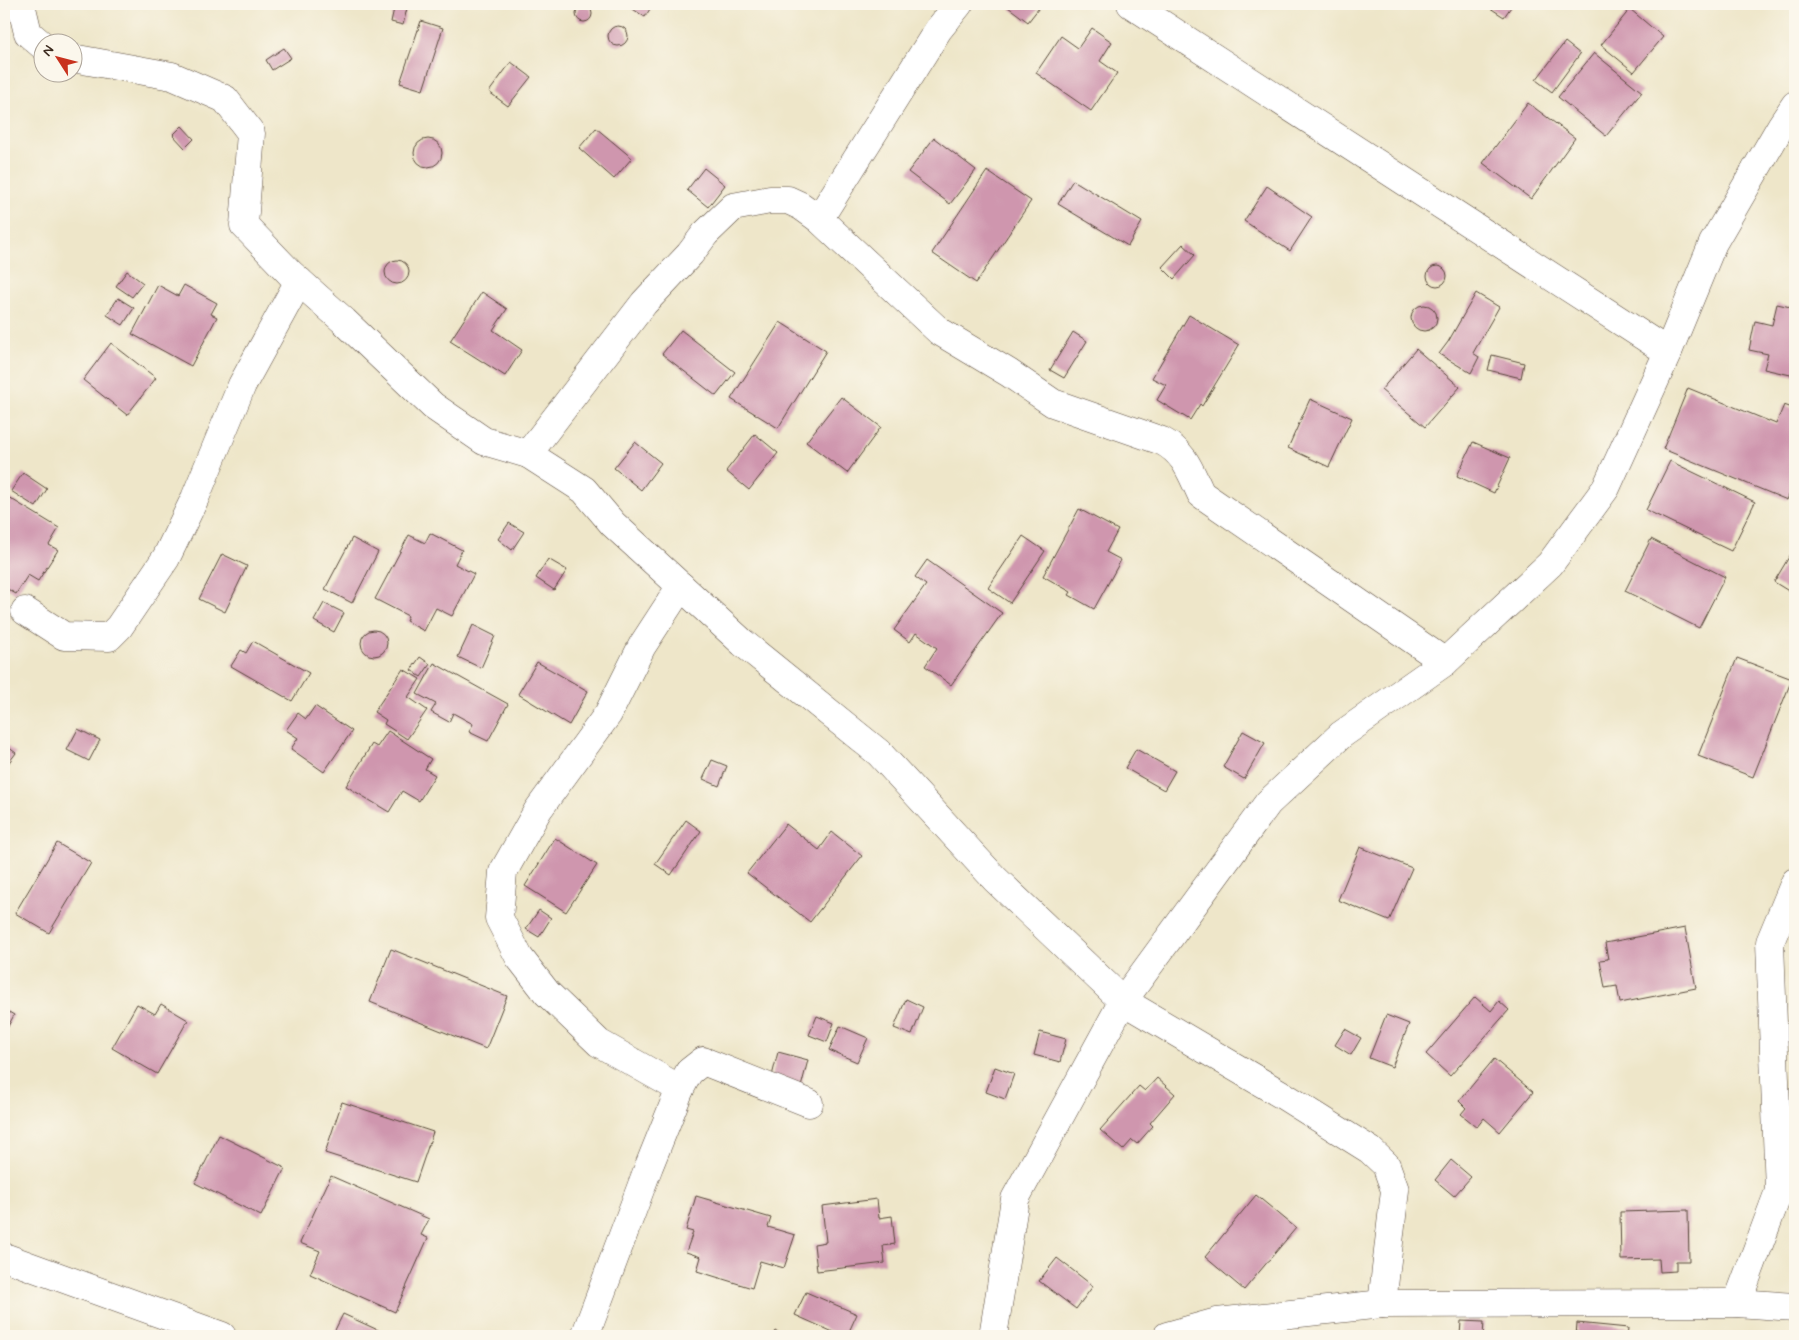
<svg xmlns="http://www.w3.org/2000/svg" width="1799" height="1340" font-family="Mynerve,sans-serif">
<style>
.building{fill:#cf96ae}
.lines{fill:none;stroke-linecap:round;stroke-linejoin:round}
.street-casing{stroke:#564638;stroke-width:29}
.street{stroke:#fff;stroke-width:28}
</style>
<rect width="100%" height="100%" fill="#fbf7ec"/>
<filter id="ink" filterUnits="userSpaceOnUse"><feTurbulence type="fractalNoise" baseFrequency=".02" numOctaves="2"/><feDisplacementMap in="SourceGraphic" scale="10" xChannelSelector="R" yChannelSelector="G"/><feConvolveMatrix kernelMatrix="1 2 1 2 8 2 1 2 1" color-interpolation-filters="sRGB"/></filter>
<filter id="wash" filterUnits="userSpaceOnUse"><feTurbulence type="fractalNoise" baseFrequency=".0096" numOctaves="4" result="noise"/><feDisplacementMap in="SourceGraphic" scale="20" xChannelSelector="R" yChannelSelector="G"/><feGaussianBlur stdDeviation="1.12" result="paint"/><feColorMatrix in="noise" values="0 0 0 0 0 0 0 0 0 0 0 0 0 0 0 0 0 1.4 0 .05"/><feComposite in="paint" operator="in"/></filter>
<g filter="url(#wash)">
<rect width="100%" height="100%" fill="#eee6c9"/>
<g id="blocks">
<g class="building">
<polygon points="395,4 408,4 403,25 391,22"/>
<polygon points="625,4 653,4 645,17"/>
<polygon points="1004,4 1042,4 1028,22"/>
<polygon points="1484,4 1513,4 1504,17"/>
<circle cx="584" cy="14" r="8"/>
<polygon points="1630,9 1663,37 1634,72 1601,45"/>
<polygon points="421,21 443,28 423,90 400,83"/>
<circle cx="618" cy="36" r="10"/>
<polygon points="1092,28 1112,42 1100,61 1117,73 1091,111 1036,73 1061,36 1078,48"/>
<polygon points="1565,42 1580,54 1552,92 1536,80"/>
<polygon points="284,48 291,58 272,70 266,60"/>
<polygon points="1594,53 1642,92 1606,136 1558,97"/>
<polygon points="511,62 531,77 508,106 489,92"/>
<polygon points="1528,103 1575,138 1531,199 1483,163"/>
<polygon points="182,126 194,139 185,148 173,135"/>
<polygon points="596,128 632,158 614,179 579,148"/>
<polygon points="934,138 976,170 950,204 908,172"/>
<circle cx="428" cy="153" r="14"/>
<polygon points="704,168 725,185 708,207 687,190"/>
<polygon points="987,171 1031,201 976,283 932,253"/>
<polygon points="1073,180 1142,222 1128,246 1058,204"/>
<polygon points="1267,186 1312,217 1290,251 1244,221"/>
<polygon points="1183,244 1195,255 1174,279 1162,267"/>
<circle cx="397" cy="272" r="12"/>
<circle cx="1437" cy="276" r="10"/>
<polygon points="127,271 143,283 132,297 116,286"/>
<polygon points="158,285 178,296 184,285 217,303 211,314 217,317 191,366 132,334"/>
<polygon points="482,292 507,309 493,330 522,350 505,376 450,341"/>
<polygon points="1476,293 1499,307 1473,353 1479,357 1471,373 1439,354 1448,342"/>
<polygon points="118,298 134,308 123,325 107,315"/>
<polygon points="1777,304 1795,308 1795,376 1764,369 1768,354 1749,350 1755,321 1772,325"/>
<circle cx="1424" cy="318" r="13"/>
<polygon points="1189,315 1239,345 1202,406 1200,404 1190,420 1157,400 1166,385 1152,378"/>
<polygon points="780,322 826,351 778,428 731,399"/>
<polygon points="681,330 735,372 716,396 662,354"/>
<polygon points="1073,332 1087,341 1064,378 1050,370"/>
<polygon points="111,343 156,378 127,415 83,380"/>
<polygon points="1416,349 1460,387 1425,427 1381,390"/>
<polygon points="1492,355 1524,363 1521,378 1488,370"/>
<polygon points="1688,388 1776,424 1784,405 1795,409 1795,481 1787,500 1663,449"/>
<polygon points="841,397 881,427 847,473 806,442"/>
<polygon points="1310,399 1352,418 1329,467 1288,448"/>
<polygon points="755,434 778,453 749,490 726,471"/>
<polygon points="635,442 661,463 641,490 614,468"/>
<polygon points="1473,442 1510,458 1494,493 1457,476"/>
<polygon points="1670,461 1755,502 1731,551 1646,510"/>
<polygon points="23,473 47,489 36,507 11,491"/>
<polygon points="8,497 59,528 49,545 58,550 38,581 28,575 16,594 4,587 4,505"/>
<polygon points="1079,509 1118,530 1106,552 1121,560 1094,609 1069,595 1071,592 1043,576"/>
<polygon points="509,523 524,532 512,550 498,539"/>
<polygon points="430,533 462,550 455,564 474,574 452,616 436,608 424,631 406,621 408,616 375,599 409,535 425,543"/>
<polygon points="1023,536 1045,551 1010,603 988,588"/>
<polygon points="352,538 378,552 352,603 325,589"/>
<polygon points="1651,539 1725,577 1699,628 1625,591"/>
<polygon points="1795,547 1795,595 1774,582"/>
<polygon points="222,554 247,566 225,612 199,599"/>
<polygon points="548,559 567,570 554,590 536,578"/>
<polygon points="927,560 1002,613 951,685 925,666 937,648 916,633 910,642 894,630 926,585 915,577"/>
<polygon points="324,603 344,613 334,632 314,621"/>
<polygon points="4,615 10,618 4,630"/>
<polygon points="473,625 495,636 481,668 458,657"/>
<circle cx="374" cy="643" r="13"/>
<polygon points="253,641 309,673 292,701 231,666 241,650 246,653"/>
<polygon points="420,657 430,664 421,677 411,670"/>
<polygon points="1737,658 1792,679 1753,777 1698,756"/>
<polygon points="537,662 588,691 569,725 518,694"/>
<polygon points="434,663 508,704 488,741 469,732 473,724 453,713 449,722 431,712 436,704 417,694"/>
<polygon points="403,669 420,679 408,697 427,710 407,739 384,724 386,720 374,712"/>
<polygon points="315,706 352,731 324,772 291,749 298,738 286,730 298,713 306,719"/>
<polygon points="78,729 100,740 89,761 67,750"/>
<polygon points="388,731 431,759 425,769 435,775 419,801 402,791 389,812 346,786 372,744 377,747"/>
<polygon points="1243,731 1265,743 1244,779 1223,767"/>
<polygon points="4,744 16,753 4,769"/>
<polygon points="1136,749 1175,771 1164,790 1125,768"/>
<polygon points="712,760 727,766 719,786 703,779"/>
<polygon points="686,820 701,831 671,875 655,864"/>
<polygon points="786,824 819,850 832,832 862,856 810,922 747,873"/>
<polygon points="555,838 597,865 566,912 525,886"/>
<polygon points="57,843 91,863 49,933 15,913"/>
<polygon points="1360,847 1412,868 1389,921 1338,900"/>
<polygon points="539,910 551,918 539,937 526,929"/>
<polygon points="1685,928 1696,988 1620,1003 1617,986 1605,988 1600,960 1608,959 1605,943"/>
<polygon points="391,949 507,996 486,1049 370,1002"/>
<polygon points="1475,997 1491,1011 1499,1001 1509,1010 1450,1076 1426,1054"/>
<polygon points="906,999 923,1007 912,1035 894,1028"/>
<polygon points="137,1004 155,1014 161,1004 188,1020 157,1074 112,1048"/>
<polygon points="4,1009 14,1015 4,1034"/>
<polygon points="1386,1015 1409,1024 1392,1067 1369,1058"/>
<polygon points="817,1016 834,1023 827,1042 809,1035"/>
<polygon points="840,1026 868,1038 857,1062 829,1050"/>
<polygon points="1345,1029 1361,1038 1351,1055 1335,1045"/>
<polygon points="1040,1032 1066,1039 1060,1062 1034,1055"/>
<polygon points="778,1052 808,1060 800,1091 770,1084"/>
<polygon points="1494,1059 1533,1092 1500,1132 1484,1118 1477,1127 1461,1114 1466,1108 1459,1101"/>
<polygon points="995,1067 1014,1074 1005,1099 986,1092"/>
<polygon points="1157,1078 1175,1094 1150,1123 1153,1126 1137,1144 1132,1140 1123,1150 1100,1130 1139,1086 1145,1091"/>
<polygon points="342,1102 433,1132 416,1182 325,1153"/>
<polygon points="219,1135 285,1168 261,1216 195,1183"/>
<polygon points="1451,1160 1471,1177 1454,1196 1435,1180"/>
<polygon points="331,1176 429,1219 421,1235 428,1238 395,1312 310,1274 320,1251 300,1243"/>
<polygon points="1256,1195 1296,1228 1244,1290 1205,1257"/>
<polygon points="696,1196 771,1218 768,1227 795,1235 784,1268 760,1261 752,1288 697,1271 701,1257 686,1252 693,1232 686,1230"/>
<polygon points="877,1199 879,1218 892,1216 895,1244 883,1246 885,1263 817,1271 814,1244 826,1242 822,1206"/>
<polygon points="1688,1210 1689,1261 1676,1261 1676,1271 1660,1272 1659,1259 1621,1260 1620,1212"/>
<polygon points="1057,1258 1093,1286 1076,1309 1039,1281"/>
<polygon points="806,1292 857,1314 847,1336 842,1336 795,1315"/>
<polygon points="343,1314 380,1331 378,1336 332,1336"/>
<polygon points="1461,1321 1484,1322 1483,1336 1460,1336"/>
<polygon points="1577,1323 1628,1328 1627,1336 1576,1336"/>
<polygon points="776,1331 785,1336 773,1336"/>
</g>
</g>
</g>
<g filter="url(#ink)">
<use href="#blocks" fill-opacity="0" stroke="#564638" stroke-width="1"/>
<g class="lines">
<g class="street-casing">
<g id="street">
<polyline points="21,4 28,33 42,45"/>
<polyline points="1131,4 1668,352"/>
<path d="M72,58L172,76L225,99L251,133L244,225L290,273L344,321L433,406L484,441L528,454L644,303L690,254L705,234L733,207L770,200H788L801,206L819,219L939,331L1009,373L1053,403L1162,441C1185,453 1190,471 1201,494L1445,662"/>
<polyline points="819,219 938,30 959,4"/>
<polyline points="528,454 584,490 613,524 743,643 879,753 995,879 1123,1001 1284,1096 1370,1150 1386,1165 1395,1190 1382,1304"/>
<polyline points="25,611 64,636 109,637 119,627 166,558 195,498 242,385 299,281"/>
<polyline points="680,1089 689,1072 703,1061 809,1103"/>
<polyline points="4,1257 222,1336"/>
<polyline points="1737,1303 1779,1191 1770,942 1795,882"/>
<polyline points="585,1336 649,1166 680,1089 599,1043 547,993 519,957 499,918 503,872 538,810 608,714 642,646 681,586"/>
<polyline points="993,1336 1015,1199 1123,1001 1268,803 1341,735 1445,662 1550,564 1606,488 1668,352 1713,243 1781,126 1795,105"/>
<polyline points="1167,1336 1217,1322 1382,1304 1737,1303 1795,1307"/>
</g>
</g>
<use href="#street" class="street"/>
</g>
</g>
<rect width="1799" height="1340" fill="none" stroke="#fbf7ec" stroke-width="20"/>
<g transform="translate(58 58) rotate(306)"><circle r="24" fill="#fbf7ec" stroke="#aea59a"/>
<path d="M0-4L9 19L0 12L-9 19Z" fill="#c8321e"/>
<text y="-8" font-size="14" font-weight="bold" text-anchor="middle" fill="#3b2a1e">N</text>
</g>
</svg>
